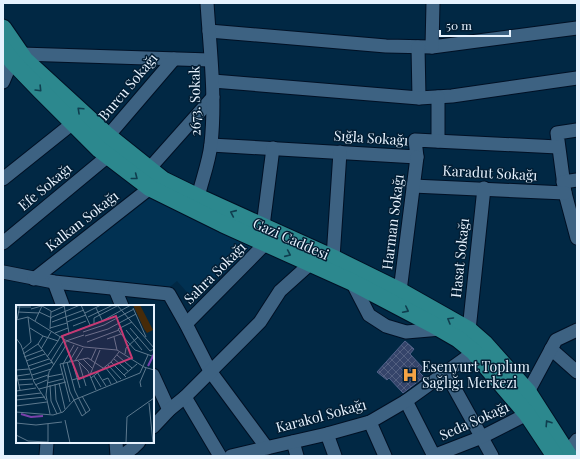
<svg xmlns="http://www.w3.org/2000/svg" width="580" height="459" font-family="'Playfair Display',serif">
<style>
.built{fill:#013152}
.building{fill:url(#building-cross-hatch);stroke:#51628a}
.lines{fill:none;stroke-linecap:round;stroke-linejoin:round}
.minor-casing{stroke:#001024;stroke-width:15}
.major-casing{stroke:#001024;stroke-width:19}
.minor{stroke:#3d6282;stroke-width:13}
.major{stroke:#2c888e;stroke-width:17}
.oneway{stroke:#0f3e4f}
.labels{text-anchor:middle;stroke-width:3;stroke-linejoin:round;paint-order:stroke}
.street-label{font-size:14px;fill:#e6f2fe;stroke:#031e34}
.poi-label{font-size:14px;fill:#e6f2fe;stroke:#031e34;text-anchor:start}
.inset-river{fill:none;stroke:#7a41ab;stroke-width:2}
.inset-road{fill:none;stroke:#5d798e;stroke-width:1}
.view{fill:#c73973;fill-opacity:0.15;stroke:#c73973;stroke-width:2}
.inset-edge{fill:none;stroke:#e6f2fe;stroke-width:2}
</style>
<defs>
<pattern id="building-cross-hatch" width="8" height="8" patternUnits="userSpaceOnUse"><rect width="8" height="8" fill="#35446a"/><path d="M0 0l8 8M0 8l8-8" fill="none" stroke="#525f80"/></pattern>
</defs>
<rect width="100%" height="100%" fill="#012844"/>
<polygon class="built" points="151,194 256,245 194,300 177,281 166,290 47,274"/>
<polygon class="building" points="405,341 414,349 410,354 423,368 419,372 424,377 403,393 389,378 387,380 377,372"/>
<g class="lines">
<g class="minor-casing">
<g id="minor">
<polyline points="209,31 386,46 432,47 577,28"/>
<polyline points="418,47 419,98"/>
<polyline points="432,47 433,3"/>
<polyline points="213,81 419,98 452,96 577,78"/>
<polyline points="3,82 12,61 21,54 210,60"/>
<polyline points="577,130 557,133 565,193 577,238"/>
<polyline points="108,136 174,59"/>
<polyline points="438,141 438,97"/>
<polyline points="211,145 417,157 415,140 558,147"/>
<polyline points="149,169 213,97"/>
<polyline points="3,179 73,123"/>
<polyline points="563,182 577,180"/>
<polyline points="413,186 565,193"/>
<path d="M198,197C202,180 209,162 211,144C216,97 210,50 207,3"/>
<polyline points="263,226 273,148"/>
<polyline points="3,243 108,156"/>
<polyline points="333,258 340,152"/>
<polyline points="3,272 54,282 169,294 186,324 210,371 267,448"/>
<polyline points="34,279 150,188"/>
<polyline points="54,282 63,306"/>
<polyline points="352,282 369,315 386,326 406,332 441,329"/>
<polyline points="115,289 122,306"/>
<polyline points="400,291 417,157"/>
<polyline points="186,324 266,243"/>
<polyline points="469,330 484,188"/>
<polyline points="551,349 577,372"/>
<polyline points="446,373 492,456"/>
<polyline points="153,375 169,410"/>
<polyline points="528,392 556,340 577,330"/>
<polyline points="185,397 220,456"/>
<polyline points="406,401 434,456"/>
<polyline points="370,422 385,456"/>
<polyline points="153,427 169,410 185,397 260,322 280,291 310,264"/>
<polyline points="327,434 335,456"/>
<polyline points="116,442 117,456"/>
<polyline points="293,442 297,456"/>
<polyline points="567,453 577,440"/>
<polyline points="46,456 47,442"/>
<polyline points="122,456 134,447 139,442"/>
<polyline points="231,456 327,434 370,422 406,401 474,352"/>
<polyline points="433,456 482,437 527,414"/>
</g>
</g>
<g class="major-casing">
<g id="major">
<polyline points="3,28 25,60 108,136 163,180 198,197 333,258 400,291 469,330 485,344 528,392 569,456"/>
<polyline points="3,49 12,61 40,90 99,149 150,188 223,224 352,282 432,324 458,339 474,352 527,414 555,456"/>
</g>
</g>
<use href="#minor" class="minor"/>
<use href="#major" class="major"/>
</g>
<defs><path id="oneway-chevron" d="M-2-3.5L2.5 0L-2 3.5" fill="none" stroke-width="1.6" stroke-linecap="round" stroke-linejoin="round"/></defs>
<g class="oneway">
<use href="#oneway-chevron" transform="translate(39 89) rotate(46)"/>
<use href="#oneway-chevron" transform="translate(80 110) rotate(-137)"/>
<use href="#oneway-chevron" transform="translate(135 177) rotate(38)"/>
<use href="#oneway-chevron" transform="translate(233 213) rotate(-156)"/>
<use href="#oneway-chevron" transform="translate(288 254) rotate(24)"/>
<use href="#oneway-chevron" transform="translate(406 310) rotate(27)"/>
<use href="#oneway-chevron" transform="translate(450 320) rotate(-150)"/>
<use href="#oneway-chevron" transform="translate(548 423) rotate(-123)"/>
</g>
<defs>
<g id="hospital-bare" transform="scale(1.2)"><path d="M-5-5h3v3.5h4V-5h3V5h-3V1.5h-4V5h-3Z" fill="#f5a345" stroke="#031e34" stroke-width="2.5" paint-order="stroke"/></g>
</defs>
<g fill-rule="evenodd">
<use href="#hospital-bare" x="410" y="375"/>
</g>
<g class="labels">
<g class="street-label">
<text transform="translate(128 87) rotate(-50)" y="5">Burcu Sokağı</text>
<text transform="translate(195 101) rotate(-91)" y="5">2673. Sokak</text>
<text transform="translate(371 138) rotate(4)" y="5">Sığla Sokağı</text>
<text transform="translate(490 173) rotate(3)" y="5">Karadut Sokağı</text>
<text transform="translate(45 187) rotate(-40)" y="5">Efe Sokağı</text>
<text transform="translate(82 221) rotate(-38)" y="5">Kalkan Sokağı</text>
<text transform="translate(393 222) rotate(-83)" y="5">Harman Sokağı</text>
<text transform="translate(291 239) rotate(24)" y="5">Gazi Caddesi</text>
<text transform="translate(460 258) rotate(-84)" y="5">Hasat Sokağı</text>
<text transform="translate(215 273) rotate(-45)" y="5">Sahra Sokağı</text>
<text transform="translate(321 416) rotate(-15)" y="5">Karakol Sokağı</text>
<text transform="translate(474 421) rotate(-24)" y="5">Seda Sokağı</text>
</g>
<g class="poi-label">
<text x="422" y="372">Esenyurt Toplum<tspan x="422" dy="16">Sağlığı Merkezi</tspan></text>
</g>
</g>
<g transform="translate(16 305)">
<rect width="138" height="138" fill="#012844"/>
<path d="M117,0H124L137,25L131,28L128,24Z" fill="#472b09"/>
<path class="inset-river" d="M132,61L138,49M5,109L15,112L27,111"/>
<path class="inset-road" d="M48,0L53,28M65,0L74,20M101,0L138,43M26,1L35,6L34,24M0,2H15M80,3L87,17M117,3L130,32M15,4L29,0M2,7L23,8M23,7L36,13M35,7L51,0M69,8L85,0M36,12L64,0M72,12L97,0M0,15L12,12L51,36L68,42L101,45L128,62L138,65M1,15L4,0M19,16L26,1M36,17L68,5M51,17L70,10M116,17L102,24L105,29L119,45L136,51M78,18V13L103,0M57,21L70,16M14,23L27,31M34,23L51,18M114,23L134,46L138,44M110,25L126,45M67,27L88,20L118,4M39,28L52,23M69,31L92,24L120,9M44,32L86,16L115,0M98,32L101,45M0,33L5,40L18,77L30,95M91,34L105,29M71,37L103,25M22,39L27,31L42,36L44,32M58,40L47,59L54,87L66,111L74,105L66,91M25,44L35,27M6,45L15,37L12,12M7,49L22,39L38,60M109,49L110,43L122,32M101,50L116,63M8,52L27,45M31,52L42,36M67,54L76,63M98,54L112,66M61,55L72,66L80,85M75,55L80,44M10,56L29,49M35,56L48,35M56,56L64,83M59,56L67,43M51,57L59,86L70,108M53,57L62,42M95,57L110,72M63,58L70,81M92,60L105,74M12,61L33,54M89,62L101,77M0,65L13,64M14,65L37,57M0,67L4,85M81,67L90,81M16,70L35,64M108,70L121,59M1,71L14,69M78,71L85,82M31,72L46,69M75,73L95,57L103,47M0,75L16,74M17,75L32,70M56,75L74,70L84,45M87,75L92,73L95,79M31,78L47,74M43,78L49,104M39,79L40,95L45,107M3,80L17,79M19,80L31,75M34,80L35,96L41,109M125,82L124,77L130,63M23,84L50,77M0,86L20,83M0,91L25,88M0,95L29,92M54,97L44,59L72,53L87,63M133,98L137,138M0,101L31,97M0,107L37,110L47,107L58,95L124,68L132,50M34,109L30,90L33,67L49,42L50,36L68,30M49,115L54,138M0,118L20,120L46,117M0,130L12,136L32,137V119M110,138L111,112L138,93"/>
<path class="view" d="M100,11L116,53L63,74L46,31Z"/>
<rect width="138" height="138" class="inset-edge"/>
</g>
<rect width="580" height="459" fill="none" stroke="#e6f2fe" stroke-width="8"/>
<path d="M440 30v6h70v-6" fill="none" stroke="#e6f2fe" stroke-width="2"/>
<text x="446" y="30" font-size="12" fill="#e6f2fe" stroke="#031e34" stroke-width="3" paint-order="stroke">50 m</text>
</svg>
